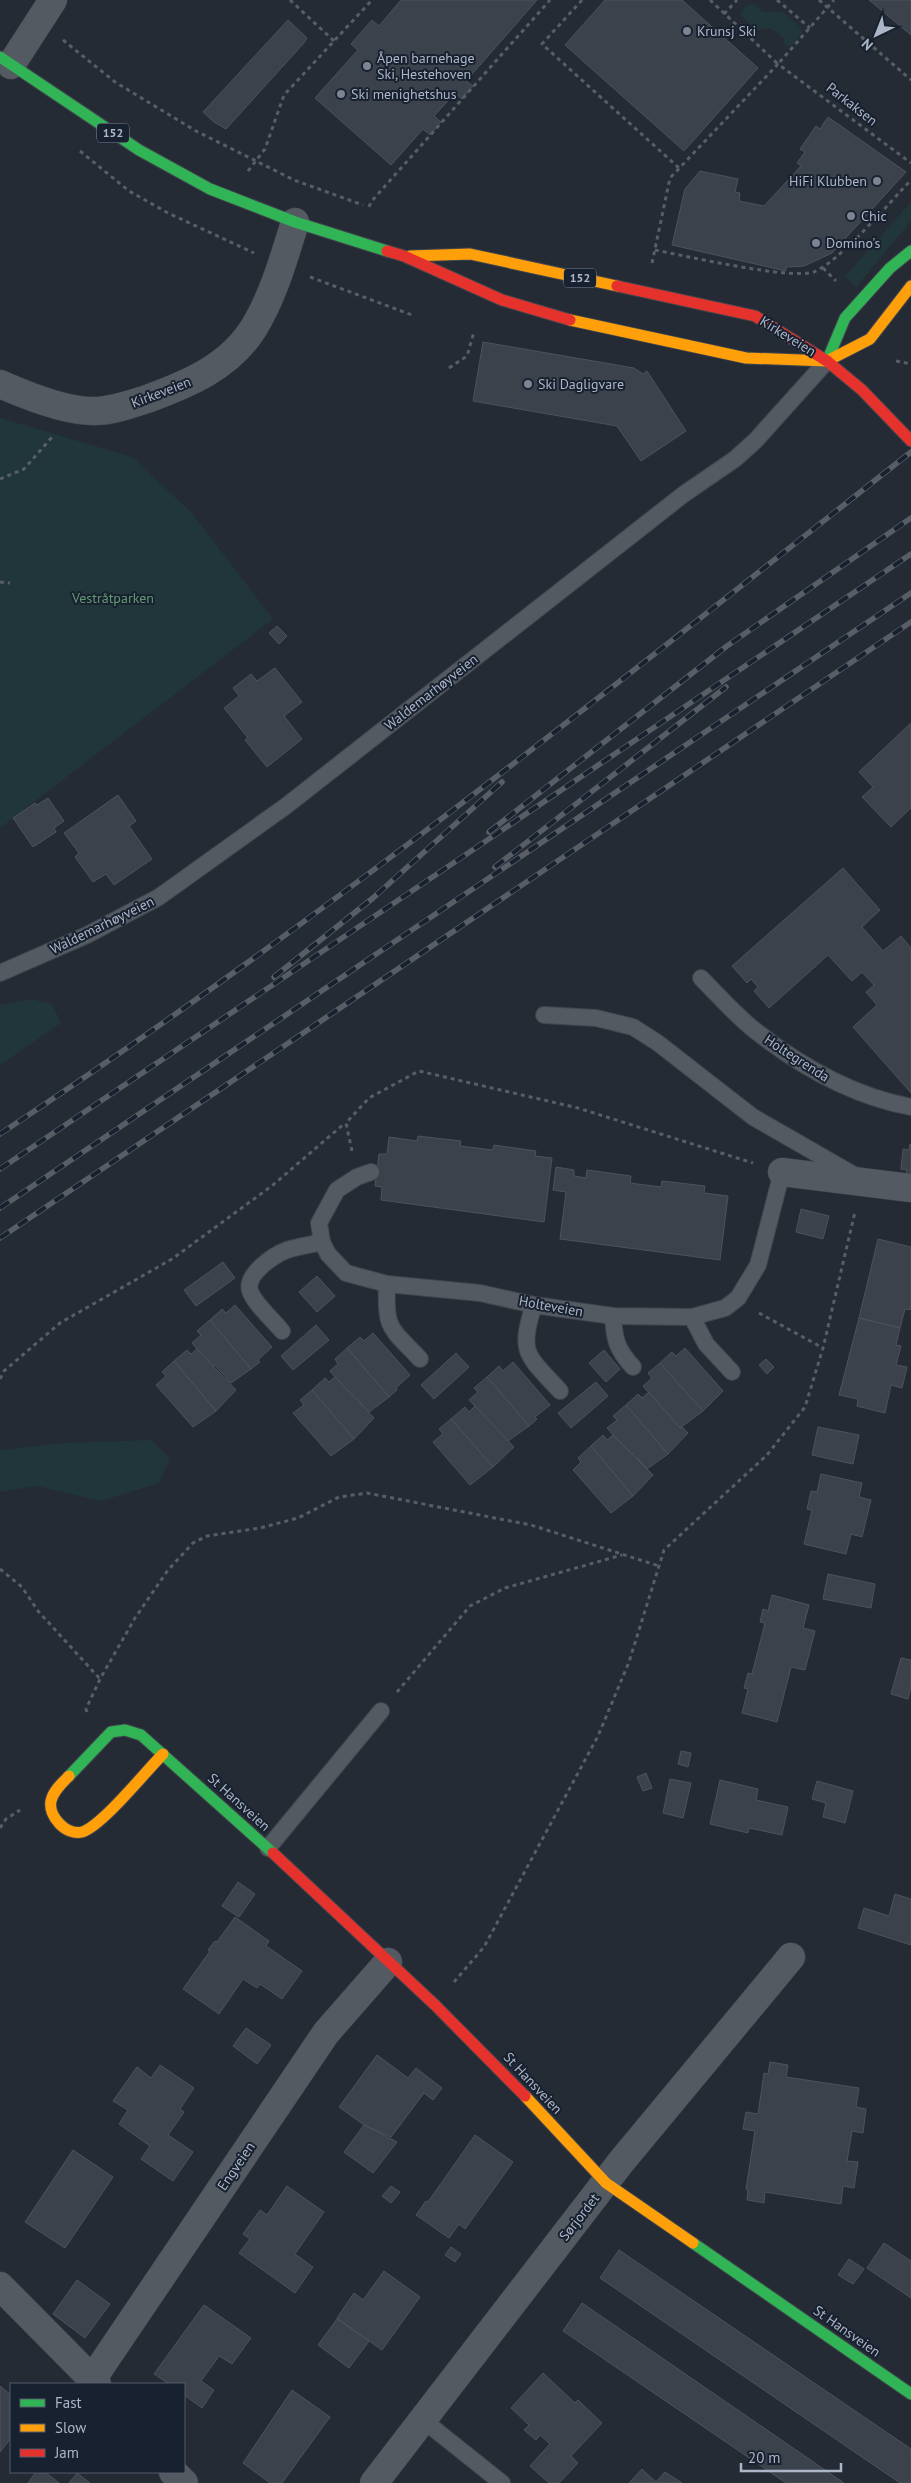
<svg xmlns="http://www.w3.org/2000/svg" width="911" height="2483" font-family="'PT Sans',sans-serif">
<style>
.green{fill:#21363b}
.building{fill:#3c424b;stroke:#4c535d}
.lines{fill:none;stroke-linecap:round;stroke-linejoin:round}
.lane-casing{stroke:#41454d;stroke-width:18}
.street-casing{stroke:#41454d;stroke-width:29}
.fast-casing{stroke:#41454d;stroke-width:13}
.slow-casing{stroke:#41454d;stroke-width:13}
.jam-casing{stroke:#41454d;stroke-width:13}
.path{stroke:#585e66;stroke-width:3;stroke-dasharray:4 4;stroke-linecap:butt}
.lane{stroke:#545a62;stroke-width:16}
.street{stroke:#545a62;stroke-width:28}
.fast{stroke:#30b455;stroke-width:11}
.slow{stroke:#ff9f0a;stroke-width:11}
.jam{stroke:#e5322d;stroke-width:11}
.rail-casing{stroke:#585d66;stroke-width:5.5}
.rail{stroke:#18212f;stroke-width:4;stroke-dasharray:11;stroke-linecap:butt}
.poi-dot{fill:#7d8594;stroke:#18212f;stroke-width:2}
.labels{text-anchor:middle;stroke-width:4;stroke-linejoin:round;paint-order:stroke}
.shield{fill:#18212f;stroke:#808999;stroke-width:1}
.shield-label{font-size:12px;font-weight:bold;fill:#adb6c7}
.poi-label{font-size:14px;fill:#adb6c7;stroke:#18212f;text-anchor:start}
.street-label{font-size:14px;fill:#adb6c7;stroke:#18212f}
.park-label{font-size:14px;fill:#629a70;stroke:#18212f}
</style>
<rect width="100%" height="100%" fill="#242b35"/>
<g class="green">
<polygon points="750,4 754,4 763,12 783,12 801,28 802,34 792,45 787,46 782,43 785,39 771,28 756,30 740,14 746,6"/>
<polygon points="911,202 911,221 856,287 845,277"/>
<polygon points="0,418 132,457 191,512 273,619 0,828"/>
<polygon points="31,999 52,1004 61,1023 0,1065 0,1005"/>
<polygon points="151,1440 170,1458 159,1483 101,1501 37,1486 0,1492 0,1450 65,1443"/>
</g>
<g class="building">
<polygon points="401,0 537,0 466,81 473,86 462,99 455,93 434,116 441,122 430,135 423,129 391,165 315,98 358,50 351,44 372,20 379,26"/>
<polygon points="605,0 682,0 758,68 684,151 565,45"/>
<polygon points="869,0 911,0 911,35"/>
<polygon points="288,20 307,38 303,44 226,129 214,122 203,112"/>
<polygon points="828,117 906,172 832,253 804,266 786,267 786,271 672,245 685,189 700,171 738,179 735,192 740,193 739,201 764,206 801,166 797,163 805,152 800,149 816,126 820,129"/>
<polygon points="483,342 634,368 643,374 647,371 686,431 641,461 617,426 473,401"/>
<polygon points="277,626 287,636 279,644 269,633"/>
<polygon points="275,668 302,702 284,716 302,739 267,767 245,740 248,738 224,708 239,696 233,688 251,674 257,681"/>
<polygon points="911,723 911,808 891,827 862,797 873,787 859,772"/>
<polygon points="118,795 136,821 129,826 152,859 114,885 106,874 93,882 75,857 79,853 64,833"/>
<polygon points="48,798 64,821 54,828 56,832 33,847 13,818 35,803 37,805"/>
<polygon points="843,868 880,910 862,927 883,951 901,936 911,948 911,1093 853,1027 877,1005 866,992 874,985 862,972 852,981 828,955 769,1008 754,991 758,987 751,979 747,983 732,966"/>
<polygon points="418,1136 461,1141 460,1146 493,1150 494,1145 536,1151 535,1156 552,1158 544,1222 381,1200 382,1187 375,1186 379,1154 387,1154 389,1137 417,1141"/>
<polygon points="910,1144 911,1145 911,1175 906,1175 907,1170 901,1169 903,1149 909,1150"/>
<polygon points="556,1167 574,1170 574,1176 586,1178 587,1170 631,1176 630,1183 661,1187 662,1181 705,1186 704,1193 728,1196 720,1260 560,1239 566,1192 553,1190"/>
<polygon points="801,1209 829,1216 823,1239 796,1232"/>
<polygon points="878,1239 911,1247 911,1305 910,1310 905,1309 900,1328 859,1318"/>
<polygon points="223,1262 235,1278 196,1306 184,1290"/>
<polygon points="317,1276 335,1296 317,1312 299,1292"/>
<polygon points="235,1305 272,1347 258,1360 260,1362 251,1369 210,1320 222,1309 226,1313"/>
<polygon points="859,1318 900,1328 896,1345 901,1346 896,1365 907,1367 902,1388 891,1385 885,1413 857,1406 858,1399 839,1395"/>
<polygon points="210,1320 251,1369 231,1383 215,1365 212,1367 192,1343 201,1335 197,1331"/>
<polygon points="316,1325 329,1340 293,1370 281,1356"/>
<polygon points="373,1333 410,1375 396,1388 397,1390 389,1397 347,1348 360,1337 364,1341"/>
<polygon points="347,1348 389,1397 369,1412 353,1394 350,1395 330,1371 338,1364 335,1359"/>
<polygon points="685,1348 723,1391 703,1411 660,1363 672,1352 676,1356"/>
<polygon points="197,1349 236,1390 216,1411 174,1361 187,1350 191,1354"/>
<polygon points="604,1350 620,1369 606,1382 589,1363"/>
<polygon points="456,1353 469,1367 434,1399 421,1385"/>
<polygon points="766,1359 774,1367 767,1374 759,1365"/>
<polygon points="174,1361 216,1411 193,1427 156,1385 166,1376 162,1372"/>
<polygon points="513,1362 550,1405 535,1417 537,1419 529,1426 487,1377 499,1366 503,1371"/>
<polygon points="660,1363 703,1411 680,1428 643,1386 652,1378 648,1373"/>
<polygon points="335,1377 374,1418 354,1439 312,1390 325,1378 329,1382"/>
<polygon points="487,1377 529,1426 508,1441 469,1400 478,1392 474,1388"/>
<polygon points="596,1382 608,1396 571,1428 558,1413"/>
<polygon points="312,1390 354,1439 331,1456 293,1413 304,1405 300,1400"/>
<polygon points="649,1392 680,1428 682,1427 688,1433 668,1454 626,1405 638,1394 642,1398"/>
<polygon points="626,1405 668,1454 647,1469 633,1453 631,1455 607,1428 617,1420 613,1416"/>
<polygon points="475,1406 514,1447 493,1467 451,1419 465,1407 469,1412"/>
<polygon points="451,1419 493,1467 470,1485 433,1442 443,1434 439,1429"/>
<polygon points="818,1427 859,1435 853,1464 812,1455"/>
<polygon points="603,1435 607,1440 613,1435 653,1475 633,1496 591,1446"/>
<polygon points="591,1446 633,1496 611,1513 573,1470 581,1462 578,1458"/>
<polygon points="821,1474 862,1483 859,1497 871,1500 862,1537 851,1534 846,1554 804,1544 812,1510 807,1509 811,1491 817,1492"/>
<polygon points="828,1574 875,1584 871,1608 823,1599"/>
<polygon points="772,1595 809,1605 803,1628 815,1631 805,1670 791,1667 777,1722 742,1713 748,1689 744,1688 748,1673 752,1674 765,1623 760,1622 763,1609 768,1611"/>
<polygon points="901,1658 911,1660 911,1686 908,1699 891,1694"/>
<polygon points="681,1751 691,1753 688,1767 678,1764"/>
<polygon points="646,1773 652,1788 643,1791 637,1777"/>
<polygon points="670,1779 691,1783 683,1818 663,1813"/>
<polygon points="720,1780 758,1789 756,1800 788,1807 782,1835 749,1828 748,1833 710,1824"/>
<polygon points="817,1781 853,1791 845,1823 823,1817 826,1803 812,1799"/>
<polygon points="238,1882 255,1894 239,1917 222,1906"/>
<polygon points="895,1894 911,1899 911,1945 858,1928 864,1908 889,1916"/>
<polygon points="235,1917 269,1941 266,1946 302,1971 282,1999 260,1984 257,1988 243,1979 219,2014 183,1989 210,1951 208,1950 215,1941 217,1942"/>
<polygon points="246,2028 271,2045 257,2064 233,2046"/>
<polygon points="377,2055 408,2078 416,2068 442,2088 433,2100 424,2093 391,2137 364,2125 339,2107"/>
<polygon points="770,2062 788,2065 786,2077 859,2088 856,2107 866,2109 863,2133 852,2131 847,2161 858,2162 854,2188 843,2186 841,2204 765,2192 764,2203 747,2200 748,2190 746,2189 755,2131 743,2129 746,2112 758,2114 764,2073 768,2074"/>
<polygon points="160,2065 194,2088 180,2109 184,2112 168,2135 193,2152 173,2181 141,2159 150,2146 119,2124 128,2110 113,2101 137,2067 151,2078"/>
<polygon points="364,2125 397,2142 373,2173 344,2152"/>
<polygon points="475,2135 513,2162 465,2229 459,2224 449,2238 416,2215 426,2201 428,2202"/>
<polygon points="73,2150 113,2177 65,2248 25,2222"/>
<polygon points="287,2186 324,2212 295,2254 313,2267 295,2293 239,2253 250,2239 243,2234 260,2210 267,2215"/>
<polygon points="391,2186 400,2192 391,2203 382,2196"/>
<polygon points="884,2243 911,2261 911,2298 867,2268"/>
<polygon points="451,2247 461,2254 455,2262 445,2255"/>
<polygon points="619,2250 911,2449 911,2483 900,2483 600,2278"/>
<polygon points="849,2259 864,2269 853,2284 838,2275"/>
<polygon points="384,2271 420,2297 382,2350 337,2318 354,2293 363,2300"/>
<polygon points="77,2280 110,2304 85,2338 53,2314"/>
<polygon points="582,2303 844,2483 786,2483 563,2331"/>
<polygon points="204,2305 251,2338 232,2364 219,2356 201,2381 214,2390 202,2408 184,2395 184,2384 169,2384 154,2374"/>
<polygon points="337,2319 369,2341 349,2368 318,2345"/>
<polygon points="543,2373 575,2403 578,2400 602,2423 571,2456 578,2463 559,2483 549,2483 530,2466 550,2444 540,2435 536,2440 524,2430 529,2425 511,2408"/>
<polygon points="0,2386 11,2395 11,2438 0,2452"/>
<polygon points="292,2390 330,2417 282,2483 270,2483 243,2463"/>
<polygon points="642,2469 656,2482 665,2472 682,2483 629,2483"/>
<polygon points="36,2472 45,2472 59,2483 28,2483"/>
<polygon points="77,2473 90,2483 69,2483"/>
</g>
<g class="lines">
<g class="lane-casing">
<g id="lane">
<polyline points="0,973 87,935 159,897 286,806 684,494 735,459 755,441 827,361"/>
<path d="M701,978C719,996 737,1017 757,1032C803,1068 853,1096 911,1107"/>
<polyline points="544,1015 596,1018 633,1027 658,1043 753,1117 854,1175"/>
<polyline points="371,1172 357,1177 337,1190 319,1223 322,1242 328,1254 346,1273 387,1284 480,1293 534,1305 613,1316 692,1317 725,1308 738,1298 758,1265 782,1172"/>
<path d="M387,1284C385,1330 390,1327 420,1359"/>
<path d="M534,1305C518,1353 527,1355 560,1391"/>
<path d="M613,1316C614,1339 617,1350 633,1367"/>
<polyline points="692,1317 706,1344 732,1372"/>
<path d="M282,1331C274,1321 254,1303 250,1291C245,1274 274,1255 287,1250C298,1246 311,1245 322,1242"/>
<polyline points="268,1848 381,1711"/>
<polyline points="423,2420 502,2483"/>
</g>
</g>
<g class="street-casing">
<g id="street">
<polyline points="11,65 53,0"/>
<path d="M0,384C25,395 68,412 95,411C112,411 131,404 147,399C188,384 229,367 253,329C273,297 284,258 295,222"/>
<polyline points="782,1172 911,1188"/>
<polyline points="0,2286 97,2384"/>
<polyline points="93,2378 326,2033 388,1962"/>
<polyline points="173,2472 184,2483"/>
<polyline points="374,2483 621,2162 791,1957"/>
</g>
</g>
<g class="fast-casing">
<g id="fast">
<polyline points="0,57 139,150 210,189 295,222 387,251"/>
<polyline points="827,361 845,318 890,268 911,251"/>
<polyline points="69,1776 111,1732 125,1730 141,1735 273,1853"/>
<polyline points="693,2243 911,2394"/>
</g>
</g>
<g class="slow-casing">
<g id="slow">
<polyline points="410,256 470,254 617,286"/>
<polyline points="570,320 746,358 827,361"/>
<polyline points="827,361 870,339 911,286"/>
<path d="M69,1776C62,1783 53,1791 51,1801C48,1816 66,1836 82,1832C102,1826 146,1771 163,1754"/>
<polyline points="525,2096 606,2183 693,2243"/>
</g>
</g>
<g class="jam-casing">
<g id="jam">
<polyline points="387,251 404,256 502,300 570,320"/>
<polyline points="617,286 755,316 827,361"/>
<polyline points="827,361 862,390 911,441"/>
<polyline points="273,1853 435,2005 525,2096"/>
</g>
</g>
<g class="path">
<polyline points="290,0 334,41"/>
<polyline points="582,0 542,44 679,168"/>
<polyline points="710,0 778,64 834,0"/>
<polyline points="777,0 810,28"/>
<polyline points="819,0 911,80"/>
<polyline points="724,14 737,0"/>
<polyline points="63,40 115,82 196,131 294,180 363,205"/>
<polyline points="80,151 129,191 168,213 254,253"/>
<polyline points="248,171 265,149 284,95 372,0"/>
<polyline points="369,207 371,202 550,0"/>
<path d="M655,250C686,256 790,280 814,272C839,262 890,202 911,180"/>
<polyline points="652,263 670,178 778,64 911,163"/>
<polyline points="823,268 836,281"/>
<polyline points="310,277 412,315"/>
<polyline points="896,361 911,364"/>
<polyline points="449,368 467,356 474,332"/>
<polyline points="0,479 24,469 52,437"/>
<polyline points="0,582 10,583"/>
<polyline points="352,1151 346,1123 369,1098 419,1071 578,1108 753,1163"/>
<polyline points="759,1313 823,1348"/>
<polyline points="0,1379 4,1371 60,1323 172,1259 273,1185 345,1123"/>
<polyline points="0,1569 22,1587 38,1611 100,1679"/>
<polyline points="397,1692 470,1606 505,1588 622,1555"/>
<polyline points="87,1712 86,1709 100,1679 135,1618 168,1570 193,1543 207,1536 260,1528 298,1518 339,1497 367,1493 531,1525 659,1566"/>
<polyline points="0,1828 6,1819 20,1810"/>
<polyline points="454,1982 484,1947 598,1736 629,1662 664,1550 767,1455 805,1407 823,1348 855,1212"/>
</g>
<use href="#lane" class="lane"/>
<use href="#street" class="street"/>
<use href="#fast" class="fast"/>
<use href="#slow" class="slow"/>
<use href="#jam" class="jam"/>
<g class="rail-casing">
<g id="rail">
<polyline points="489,832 727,646 911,518"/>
<polyline points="495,867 726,687"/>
<polyline points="274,977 373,898 502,782"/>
<path d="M0,1134C317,925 613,687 911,452"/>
<polyline points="0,1169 911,554"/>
<polyline points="0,1208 911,593"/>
<polyline points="0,1238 911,622"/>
</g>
</g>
<use href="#rail" class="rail"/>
</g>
<g class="poi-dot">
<circle cx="687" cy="31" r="5"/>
<circle cx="367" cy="66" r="5"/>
<circle cx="341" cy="94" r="5"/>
<circle cx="877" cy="181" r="5"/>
<circle cx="851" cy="216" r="5"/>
<circle cx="816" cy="243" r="5"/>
<circle cx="528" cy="384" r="5"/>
</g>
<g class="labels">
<g class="shield">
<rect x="97" y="123.5" width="32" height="19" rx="4"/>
<rect x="564" y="268.5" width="32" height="19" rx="4"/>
</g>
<g class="shield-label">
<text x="113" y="137">152</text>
<text x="580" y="282">152</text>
</g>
<g class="poi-label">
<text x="697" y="36">Krunsj Ski</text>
<text x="377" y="63">Åpen barnehage<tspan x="377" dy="16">Ski, Hestehoven</tspan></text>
<text x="351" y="99">Ski menighetshus</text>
<text x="867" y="186" text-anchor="end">HiFi Klubben</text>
<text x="861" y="221">Chic</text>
<text x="826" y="248">Domino's</text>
<text x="538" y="389">Ski Dagligvare</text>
</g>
<g class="street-label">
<text transform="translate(852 104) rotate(38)" y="5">Parkaksen</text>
<text transform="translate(788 336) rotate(32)" y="5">Kirkeveien</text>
<text transform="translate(161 392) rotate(-21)" y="5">Kirkeveien</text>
<text transform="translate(431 692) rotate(-38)" y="5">Waldemarhøyveien</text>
<text transform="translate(102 925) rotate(-26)" y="5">Waldemarhøyveien</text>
<text transform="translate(797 1058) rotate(33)" y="5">Holtegrenda</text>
<text transform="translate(551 1306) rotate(10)" y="5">Holteveien</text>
<text transform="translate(239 1802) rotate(42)" y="5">St Hansveien</text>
<text transform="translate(533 2083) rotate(47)" y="5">St Hansveien</text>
<text transform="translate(236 2166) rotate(-56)" y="5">Engveien</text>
<text transform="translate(579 2217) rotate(-52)" y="5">Sørjordet</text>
<text transform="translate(847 2331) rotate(35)" y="5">St Hansveien</text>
</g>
<g class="park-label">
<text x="113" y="603">Vestråtparken</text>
</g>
</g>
<rect x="10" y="2383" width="175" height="90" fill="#18212f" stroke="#545d6c"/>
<rect x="20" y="2399" width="25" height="8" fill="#30b455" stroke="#545d6c"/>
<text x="55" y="2408" font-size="15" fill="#adb6c7">Fast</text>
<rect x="20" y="2424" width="25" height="8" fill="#ff9f0a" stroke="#545d6c"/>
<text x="55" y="2433" font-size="15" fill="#adb6c7">Slow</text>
<rect x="20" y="2449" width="25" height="8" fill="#e5322d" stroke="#545d6c"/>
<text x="55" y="2458" font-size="15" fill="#adb6c7">Jam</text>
<g transform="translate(876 35) rotate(223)" stroke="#18212f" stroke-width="4" paint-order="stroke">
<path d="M0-4L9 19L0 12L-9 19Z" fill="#adb6c7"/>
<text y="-8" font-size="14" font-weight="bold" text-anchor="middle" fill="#adb6c7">N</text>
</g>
<path d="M741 2463v8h100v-8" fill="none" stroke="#adb6c7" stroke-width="2.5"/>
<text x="748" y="2463" font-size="15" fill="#adb6c7" stroke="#18212f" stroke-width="4" paint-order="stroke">20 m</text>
</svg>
